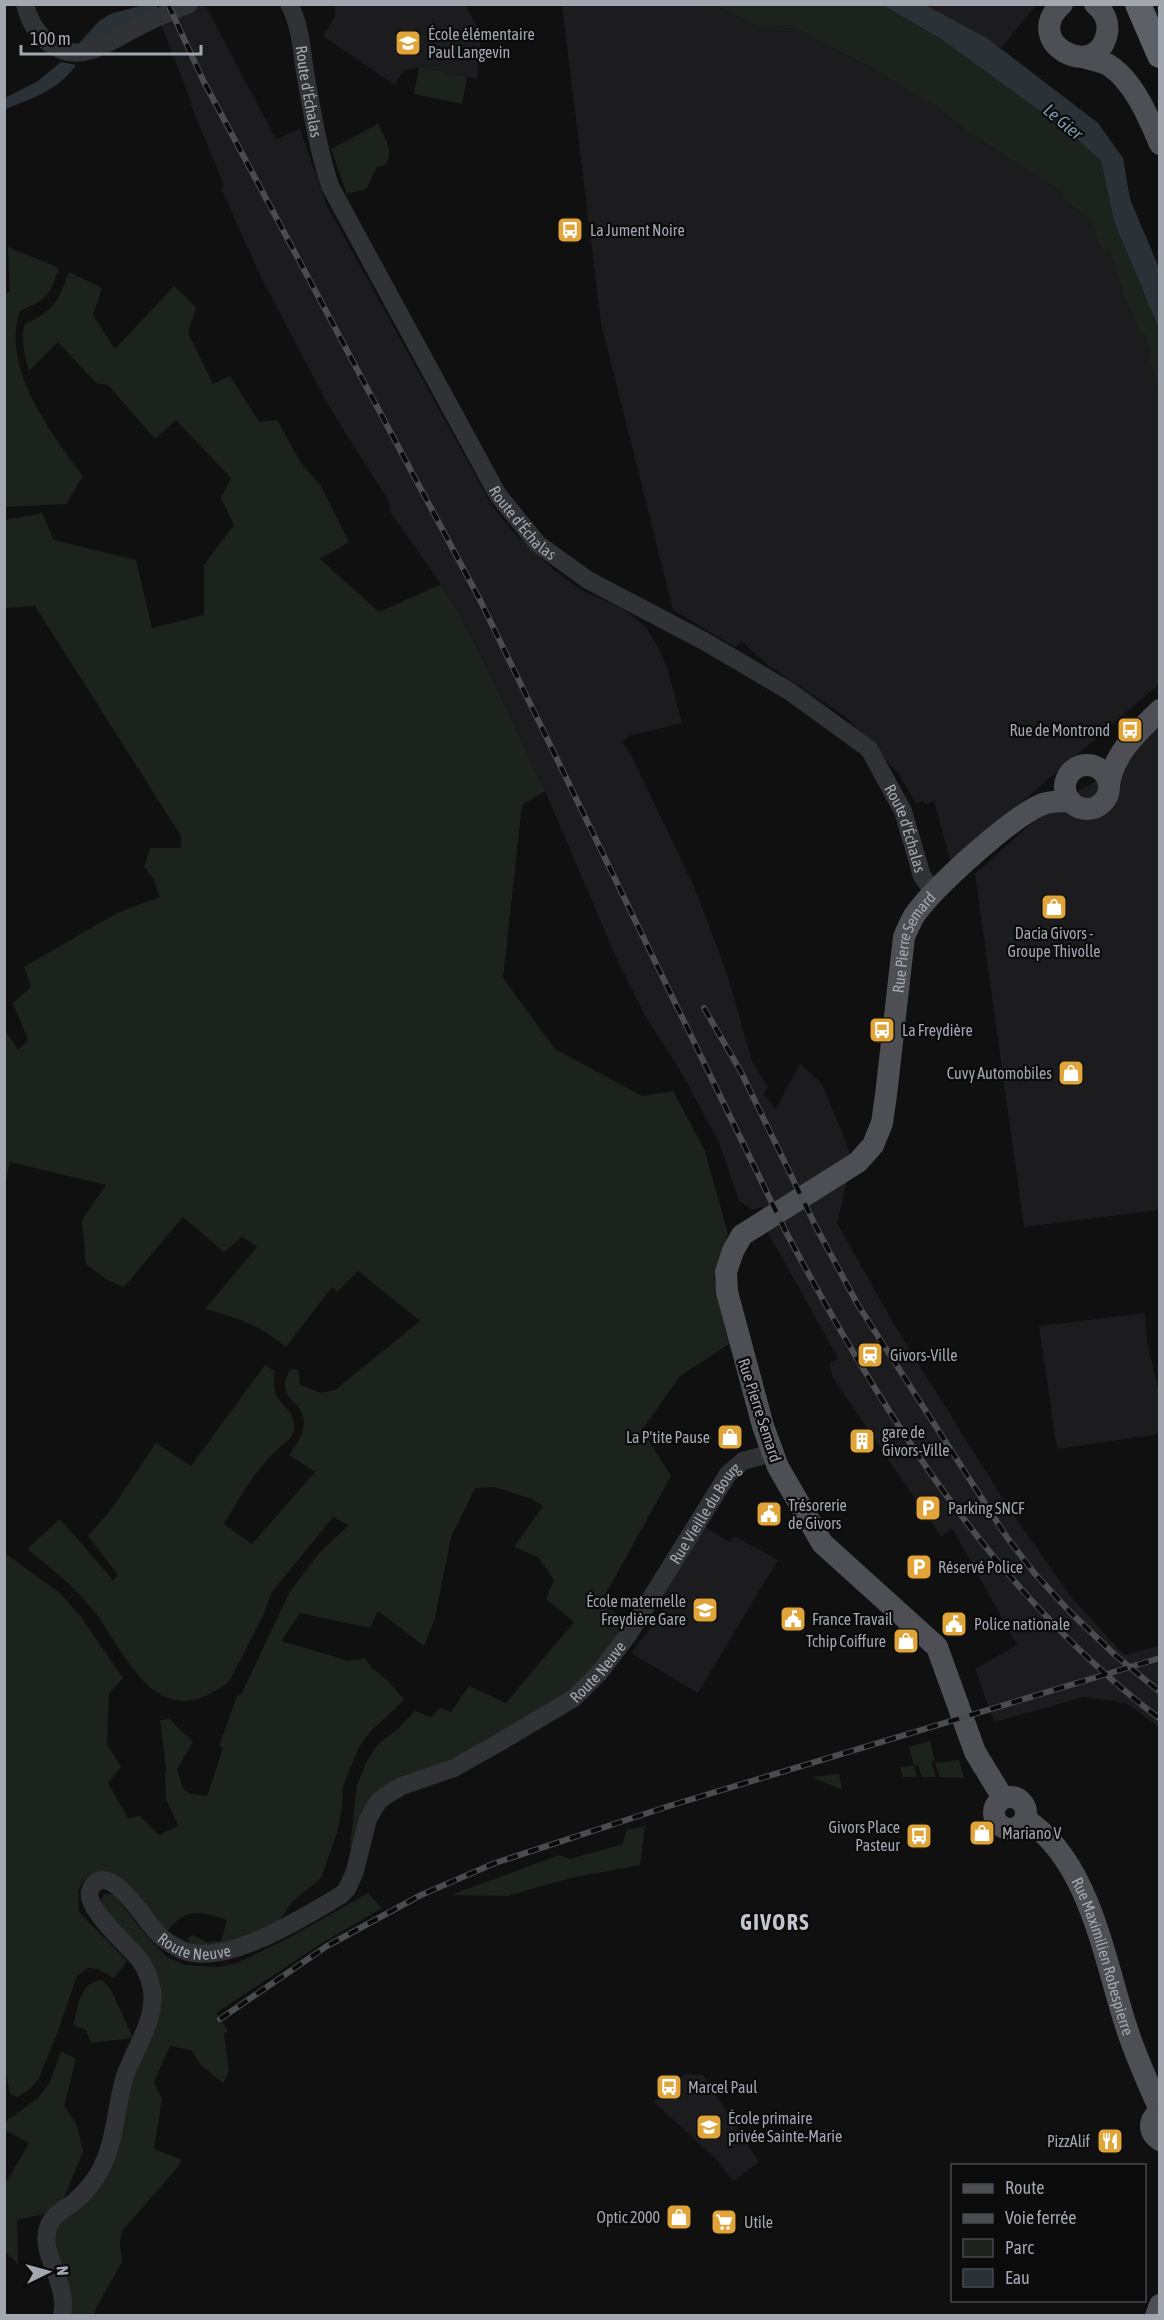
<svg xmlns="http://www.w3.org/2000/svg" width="1164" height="2320" font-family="'Asap Condensed',sans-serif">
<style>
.built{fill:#1c1c1e}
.green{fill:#1c231d}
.water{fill:#2a3238}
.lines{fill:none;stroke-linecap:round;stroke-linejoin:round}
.minor{stroke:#313235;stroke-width:18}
.major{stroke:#4d4f54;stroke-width:22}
.highway{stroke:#5d6066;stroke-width:26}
.rail-casing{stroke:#4a4c50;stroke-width:6}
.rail{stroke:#0b0b0c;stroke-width:4;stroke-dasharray:11;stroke-linecap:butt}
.labels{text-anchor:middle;stroke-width:4.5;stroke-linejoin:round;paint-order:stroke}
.poi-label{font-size:16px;fill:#a2a7b0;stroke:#0b0b0c;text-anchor:start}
.street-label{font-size:16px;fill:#a2a7b0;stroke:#0b0b0c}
.water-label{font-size:18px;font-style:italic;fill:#7b95a9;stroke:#0b0b0c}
.district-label{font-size:22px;font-weight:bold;letter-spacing:1.5px;fill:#c3c6cd;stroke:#0b0b0c}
</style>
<rect width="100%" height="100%" fill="#101011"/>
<g class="built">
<polygon points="202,5 205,5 276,139 300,129 326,204 491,504 515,534 554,570 583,591 623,609 634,617 647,629 656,643 668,670 682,723 629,736 622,741 633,759 695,889 727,973 752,1061 768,1087 763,1094 776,1109 800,1063 822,1084 850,1152 847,1181 837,1223 895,1326 1008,1507 1071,1597 1124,1655 1159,1646 1159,1727 1126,1703 1084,1697 994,1722 975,1669 1017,1645 952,1528 941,1537 833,1378 829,1364 838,1358 767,1231 763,1207 753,1210 739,1201 720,1145 683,1075 647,1019 618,962 545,791 476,645 441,584 390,512 389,502 328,405 261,277 221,188 224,185 190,103 191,101 160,22"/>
<polygon points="335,5 465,5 481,34 477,79 419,67 403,71 395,85 323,36 335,16"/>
<polygon points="562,5 715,5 762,28 790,25 877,71 927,102 934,104 961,127 1063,193 1061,197 1093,221 1099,246 1110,252 1124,296 1145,334 1152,353 1148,354 1159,394 1159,684 951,863 934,801 925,804 923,801 916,804 898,773 847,718 769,666 741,641 735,647 673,610 601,323"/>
<polygon points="925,5 1036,5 1001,48 987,38"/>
<polygon points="1159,725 1159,1210 1024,1227 975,874 1045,811 1123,765"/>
<polygon points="1145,1313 1147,1342 1159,1392 1159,1434 1057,1449 1039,1326"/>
<polygon points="701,1525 730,1542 734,1536 778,1560 698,1693 631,1653 662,1613 664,1593"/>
<polygon points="684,2074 703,2075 759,2162 733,2181 718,2161 654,2102"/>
</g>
<g class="green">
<polygon points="715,5 883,5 941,39 1073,135 1101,161 1114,221 1159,329 1159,394 1148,354 1151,352 1145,334 1141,335 1124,296 1110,252 1099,246 1093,221 1061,197 1063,193 961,127 934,104 927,102 877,71 790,25 762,28"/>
<polygon points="419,67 467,77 462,104 414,94"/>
<path d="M378,124C385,139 394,150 386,165L377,167L366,189L347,194L331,149Z"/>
<path d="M8,247L59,268C49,297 48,298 20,311C0,366 51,434 83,476L66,504L5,507L4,295L10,291Z"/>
<path d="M69,272L102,288L93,315L115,349L174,286L196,307L188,333L213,384L230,376L259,422L277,420L301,463L321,486L349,542L320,559L379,612L441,584L476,645L545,791L522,805L503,978L555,1049L642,1096L673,1091L705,1151L728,1234L714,1278L729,1344L680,1376L642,1430L671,1476L600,1604L627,1620L586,1681L466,1755L399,1780L355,1849L350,1848L357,1785L367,1761L378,1744L399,1728L415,1711L431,1717L440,1708L451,1712L469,1686L506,1703L574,1622L546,1599L554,1580L538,1557L514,1547L543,1506L532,1499L494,1487L475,1488L451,1537L435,1618L424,1646L378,1611L370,1628L300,1613L281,1641L349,1661L365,1658L371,1667L387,1680L404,1700L370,1732L359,1747L343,1786L342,1807L337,1833L321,1878L293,1901L279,1921L267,1929L218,1948L191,1945L187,1938L192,1935L207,1942L221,1941L227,1920C202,1911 184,1907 167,1932L133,1889L120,1879L94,1875L84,1880L78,1890L79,1912L127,1961L114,1978L98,1969L88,1968L77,1976L58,2031L38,2080L30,2089L17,2097L10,2094L4,2064L5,1553L61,1594L81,1617L123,1678L109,1693L107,1744L121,1767L108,1783L128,1818L140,1816L159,1835L178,1826L166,1799L165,1777L166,1766L160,1720L170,1719C177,1729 186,1733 193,1742L177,1769L183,1789L190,1794L207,1796L223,1748L219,1746L237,1696L241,1695L289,1593L320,1552L349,1525L333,1517L272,1592L264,1614L230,1680C223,1687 216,1691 207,1695C151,1723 121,1646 94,1611C75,1587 51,1568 27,1549L60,1519L113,1580L118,1575L88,1536L110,1511L156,1443L191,1466L265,1365L275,1371C269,1409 291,1399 294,1424C296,1437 286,1441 278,1449C255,1470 240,1497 224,1524L252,1544L315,1472L289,1455C298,1443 309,1427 301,1411C296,1402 286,1398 285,1387C284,1382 288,1374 290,1369L298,1370L300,1385L321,1393L335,1390L420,1321L358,1271L337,1292L332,1287L286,1347C262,1326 235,1317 205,1309L257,1247L242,1237L224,1252L183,1217L124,1287L107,1280L86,1264L82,1220L106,1185L10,1162L5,1184V1030L18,1050L28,1040L13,1003L31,987L24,967L117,913L160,897L153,878L144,867L150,848H181V836L35,606L5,608V520L42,513L54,540L136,560L152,628L204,615V565L234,525L221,498L231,478L176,420L155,439L108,385L96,383L58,342L29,371C25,355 20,340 25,324C55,310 58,302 69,272Z"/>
<polygon points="930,1741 935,1761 931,1761 936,1777 922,1777 918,1765 914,1766 917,1777 903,1777 900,1767 914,1766 909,1747"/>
<polygon points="959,1760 964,1778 940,1777 935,1763"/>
<polygon points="839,1774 842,1790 812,1777"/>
<polygon points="645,1826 640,1865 571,1878 507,1896 451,1895 559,1855 570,1859 623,1844 626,1830"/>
<path d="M368,1893L382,1908L322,1943L216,2013L228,2031L224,2034L229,2071L223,2083L201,2065L191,2050L170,2046L154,2082L162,2099L154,2149L182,2160L177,2168L122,2231L120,2244L122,2262L97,2306L94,2315H67L54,2234C64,2210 95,2201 107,2177C121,2150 121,2120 129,2092C138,2063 151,2034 161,2005L104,1910L101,1900L104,1894L114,1895L149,1939L168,1958L185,1965L218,1967L237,1963L287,1939Z"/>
<path d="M102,1980L111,1990L133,2038L91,2043L86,2030L73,2025C79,2005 79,1983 102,1980Z"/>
<polygon points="61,2052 76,2058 64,2106 77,2125 83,2152 63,2200 44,2214 17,2220 18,2264 5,2251 4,2180 7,2181 29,2143 5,2130 5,2122 38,2098 49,2084"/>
</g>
<g class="water">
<polygon points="144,5 156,5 159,10 95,45 74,49 98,22 110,14"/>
<polygon points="883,5 925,5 987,38 1098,123 1123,158 1130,199 1159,268 1159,329 1114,221 1101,161 1073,135 941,39"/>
<path d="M61,62L76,65C59,90 31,99 5,109V98L38,81Z"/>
</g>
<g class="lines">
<g class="minor">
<path d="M25,4C32,35 59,61 92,50C109,44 126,33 142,25C157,17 173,11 189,4"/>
<path id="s1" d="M289,4C300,23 302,51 305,72C312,111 318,149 330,186L498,495L538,544L588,580L704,641L789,691L869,749L903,811L922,876L934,893"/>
<path id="s2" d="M62,2316C69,2282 39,2254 48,2228C52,2215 63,2210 73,2203C82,2195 91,2186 97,2176C116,2146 115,2108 125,2076C135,2048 156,2020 152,1990C150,1979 146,1969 140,1960C129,1946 81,1906 91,1888C109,1857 147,1924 159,1935C165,1941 174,1946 182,1950C225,1968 304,1917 341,1895L347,1889L355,1871L368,1819L378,1802L385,1796L402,1786L454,1768L500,1742L574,1698L599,1673L628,1635L728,1474L743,1461L772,1453"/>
</g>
<g class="major">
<path d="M1062,4C1019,42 1097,84 1107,33C1109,22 1104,11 1095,4"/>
<path d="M1083,57C1091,60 1103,61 1110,66C1134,82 1149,118 1160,144"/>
<circle cx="1087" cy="787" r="22"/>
<path d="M1109,784C1114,753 1138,732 1160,710"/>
<circle cx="1010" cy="1813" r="16"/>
<path id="s3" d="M1003,1798L975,1752L937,1647L822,1543L778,1467L763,1426L727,1292L726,1272L733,1251L742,1235L858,1162L873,1145L882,1123L886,1095L904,937C907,930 910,923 914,916C933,888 1012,816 1043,804C1052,801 1061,801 1070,801"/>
<path id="s4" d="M1025,1819C1090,1860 1104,1960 1127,2029C1136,2057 1148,2083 1160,2110"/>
<path d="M1160,2112C1148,2120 1148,2132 1160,2140"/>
<polyline points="1156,2316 1160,2305"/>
</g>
<polyline class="highway" points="1138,4 1160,55"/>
<g class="rail-casing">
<g id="rail">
<path d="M168,4L204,82L480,600L787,1234C883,1414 995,1594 1160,1719"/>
<polyline points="704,1008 741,1072 817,1229 858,1305 1006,1536 1035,1574 1071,1613 1115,1655 1160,1692"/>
<polyline points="220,2019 327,1946 421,1895 495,1863 669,1806 1160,1658"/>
</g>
</g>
<use href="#rail" class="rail"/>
</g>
<defs>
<g id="school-square" transform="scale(1.35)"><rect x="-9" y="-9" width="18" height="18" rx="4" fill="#e0a439" stroke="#0b0b0c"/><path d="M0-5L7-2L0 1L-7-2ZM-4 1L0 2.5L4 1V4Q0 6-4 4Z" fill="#fff"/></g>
<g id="bus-square" transform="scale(1.35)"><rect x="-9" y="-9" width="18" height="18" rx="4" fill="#e0a439" stroke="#0b0b0c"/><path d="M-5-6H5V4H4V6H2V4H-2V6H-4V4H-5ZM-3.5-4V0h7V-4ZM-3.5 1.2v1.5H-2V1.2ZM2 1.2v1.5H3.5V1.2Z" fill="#fff"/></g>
<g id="shop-square" transform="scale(1.35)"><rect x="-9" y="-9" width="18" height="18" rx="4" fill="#e0a439" stroke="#0b0b0c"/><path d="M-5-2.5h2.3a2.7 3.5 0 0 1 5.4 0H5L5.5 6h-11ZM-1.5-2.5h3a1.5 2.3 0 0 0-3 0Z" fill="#fff"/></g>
<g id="station-square" transform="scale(1.35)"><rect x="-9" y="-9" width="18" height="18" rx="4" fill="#e0a439" stroke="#0b0b0c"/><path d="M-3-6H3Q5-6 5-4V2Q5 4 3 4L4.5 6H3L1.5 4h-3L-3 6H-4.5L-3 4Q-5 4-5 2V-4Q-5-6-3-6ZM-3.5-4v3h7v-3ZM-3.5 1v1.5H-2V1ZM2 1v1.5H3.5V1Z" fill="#fff"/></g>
<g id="building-square" transform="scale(1.35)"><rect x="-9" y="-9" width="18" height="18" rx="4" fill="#e0a439" stroke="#0b0b0c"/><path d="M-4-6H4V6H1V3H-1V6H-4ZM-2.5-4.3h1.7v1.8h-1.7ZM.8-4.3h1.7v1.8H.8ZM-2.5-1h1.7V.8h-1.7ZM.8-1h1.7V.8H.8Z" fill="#fff"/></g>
<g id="parking-square" transform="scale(1.35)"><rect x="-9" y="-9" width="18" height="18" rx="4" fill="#e0a439" stroke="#0b0b0c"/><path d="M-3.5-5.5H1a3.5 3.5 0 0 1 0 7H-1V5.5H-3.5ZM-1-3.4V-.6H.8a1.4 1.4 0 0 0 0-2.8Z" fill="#fff"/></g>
<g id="civic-square" transform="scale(1.35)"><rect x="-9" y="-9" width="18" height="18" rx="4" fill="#e0a439" stroke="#0b0b0c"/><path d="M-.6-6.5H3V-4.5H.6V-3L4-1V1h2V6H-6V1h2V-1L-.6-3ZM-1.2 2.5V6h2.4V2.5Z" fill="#fff"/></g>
<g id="restaurant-square" transform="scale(1.35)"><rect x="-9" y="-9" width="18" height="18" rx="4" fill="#e0a439" stroke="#0b0b0c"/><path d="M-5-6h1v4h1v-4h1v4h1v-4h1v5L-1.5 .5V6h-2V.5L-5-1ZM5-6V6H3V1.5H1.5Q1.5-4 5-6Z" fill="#fff"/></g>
<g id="supermarket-square" transform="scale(1.35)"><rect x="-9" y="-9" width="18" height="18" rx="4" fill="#e0a439" stroke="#0b0b0c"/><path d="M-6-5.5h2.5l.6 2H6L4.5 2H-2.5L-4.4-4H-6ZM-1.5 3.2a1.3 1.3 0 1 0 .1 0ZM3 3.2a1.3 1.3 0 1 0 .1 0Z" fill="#fff"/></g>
</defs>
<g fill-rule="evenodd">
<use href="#school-square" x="408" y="43"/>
<use href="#bus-square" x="570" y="230"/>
<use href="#bus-square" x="1130" y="730"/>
<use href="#shop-square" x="1054" y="907"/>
<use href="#bus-square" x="882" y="1030"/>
<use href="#shop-square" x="1071" y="1073"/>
<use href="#station-square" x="870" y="1355"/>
<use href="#shop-square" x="730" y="1437"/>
<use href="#building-square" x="862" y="1441"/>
<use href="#parking-square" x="928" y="1508"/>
<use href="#civic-square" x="769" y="1514"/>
<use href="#parking-square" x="919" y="1567"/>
<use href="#school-square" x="705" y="1610"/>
<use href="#civic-square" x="793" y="1619"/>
<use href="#civic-square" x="954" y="1624"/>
<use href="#shop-square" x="906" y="1641"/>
<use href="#shop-square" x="982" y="1833"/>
<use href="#bus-square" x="919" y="1836"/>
<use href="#bus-square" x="669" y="2087"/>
<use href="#school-square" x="709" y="2127"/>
<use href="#restaurant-square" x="1110" y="2141"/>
<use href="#shop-square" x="679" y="2217"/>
<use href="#supermarket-square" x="724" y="2222"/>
</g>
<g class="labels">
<g class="poi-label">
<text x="428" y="40">École élémentaire<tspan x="428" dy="18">Paul Langevin</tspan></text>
<text x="590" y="236">La Jument Noire</text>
<text x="1110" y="736" text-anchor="end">Rue de Montrond</text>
<text x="1054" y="939" text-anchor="middle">Dacia Givors -<tspan x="1054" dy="18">Groupe Thivolle</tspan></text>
<text x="902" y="1036">La Freydière</text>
<text x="1052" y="1079" text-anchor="end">Cuvy Automobiles</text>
<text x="890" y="1361">Givors-Ville</text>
<text x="882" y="1438">gare de<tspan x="882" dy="18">Givors-Ville</tspan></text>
<text x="710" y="1443" text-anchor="end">La P'tite Pause</text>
<text x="788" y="1511">Trésorerie<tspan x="788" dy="18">de Givors</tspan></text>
<text x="948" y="1514">Parking SNCF</text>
<text x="938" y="1573">Réservé Police</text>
<text x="686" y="1607" text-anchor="end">École maternelle<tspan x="686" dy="18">Freydière Gare</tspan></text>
<text x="812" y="1625">France Travail</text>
<text x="974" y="1630">Police nationale</text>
<text x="886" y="1647" text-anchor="end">Tchip Coiffure</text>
<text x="900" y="1833" text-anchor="end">Givors Place<tspan x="900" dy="18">Pasteur</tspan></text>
<text x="1002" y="1839">Mariano V</text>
<text x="688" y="2093">Marcel Paul</text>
<text x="728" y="2124">École primaire<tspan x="728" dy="18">privée Sainte-Marie</tspan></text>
<text x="1090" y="2147" text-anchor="end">PizzAlif</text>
<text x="660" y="2223" text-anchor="end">Optic 2000</text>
<text x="744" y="2228">Utile</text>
</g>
<g class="street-label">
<text dy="6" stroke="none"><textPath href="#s1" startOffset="90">Route d'Échalas</textPath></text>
<text dy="6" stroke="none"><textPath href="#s1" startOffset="576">Route d'Échalas</textPath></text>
<text dy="6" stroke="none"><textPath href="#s1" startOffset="1080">Route d'Échalas</textPath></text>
<text dy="6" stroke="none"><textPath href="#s3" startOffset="1020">Rue Pierre Semard</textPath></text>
<text transform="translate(760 1410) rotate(72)" y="6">Rue Pierre Semard</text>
<text dy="6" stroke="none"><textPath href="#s2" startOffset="1329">Rue Vieille du Bourg</textPath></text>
<text dy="6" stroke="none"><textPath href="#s2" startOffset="1137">Route Neuve</textPath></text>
<text dy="6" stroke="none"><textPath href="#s2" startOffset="616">Route Neuve</textPath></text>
<text dy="6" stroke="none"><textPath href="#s4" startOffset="162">Rue Maximilien Robespierre</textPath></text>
</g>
<g class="water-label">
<text transform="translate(1063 122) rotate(40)" y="6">Le Gier</text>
</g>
<g class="district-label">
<text x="775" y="1930">GIVORS</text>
</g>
</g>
<rect width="1164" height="2320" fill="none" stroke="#a2a7b0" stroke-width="12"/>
<rect x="951" y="2164" width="195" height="138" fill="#0b0b0c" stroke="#47494e" stroke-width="1.5"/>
<rect x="963" y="2184" width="30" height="9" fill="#4d4f54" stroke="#47494e" stroke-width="1.5"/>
<text x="1005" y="2194" font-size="18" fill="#a2a7b0">Route</text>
<rect x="963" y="2214" width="30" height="9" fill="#4a4c50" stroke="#47494e" stroke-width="1.5"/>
<text x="1005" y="2224" font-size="18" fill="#a2a7b0">Voie ferrée</text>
<rect x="963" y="2239" width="30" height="18" fill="#1c231d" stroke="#47494e" stroke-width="1.5"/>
<text x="1005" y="2254" font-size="18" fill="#a2a7b0">Parc</text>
<rect x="963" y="2269" width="30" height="18" fill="#2a3238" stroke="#47494e" stroke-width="1.5"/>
<text x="1005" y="2284" font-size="18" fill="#a2a7b0">Eau</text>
<g transform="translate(48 2272) rotate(85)" stroke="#0b0b0c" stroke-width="4.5" paint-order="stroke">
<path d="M0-4.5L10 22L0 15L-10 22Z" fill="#a2a7b0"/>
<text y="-9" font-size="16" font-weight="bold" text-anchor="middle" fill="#a2a7b0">N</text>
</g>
<path d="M21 45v9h180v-9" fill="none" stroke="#a2a7b0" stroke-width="3"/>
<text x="30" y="45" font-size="18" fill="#a2a7b0" stroke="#0b0b0c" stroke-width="4.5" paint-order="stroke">100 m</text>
</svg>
